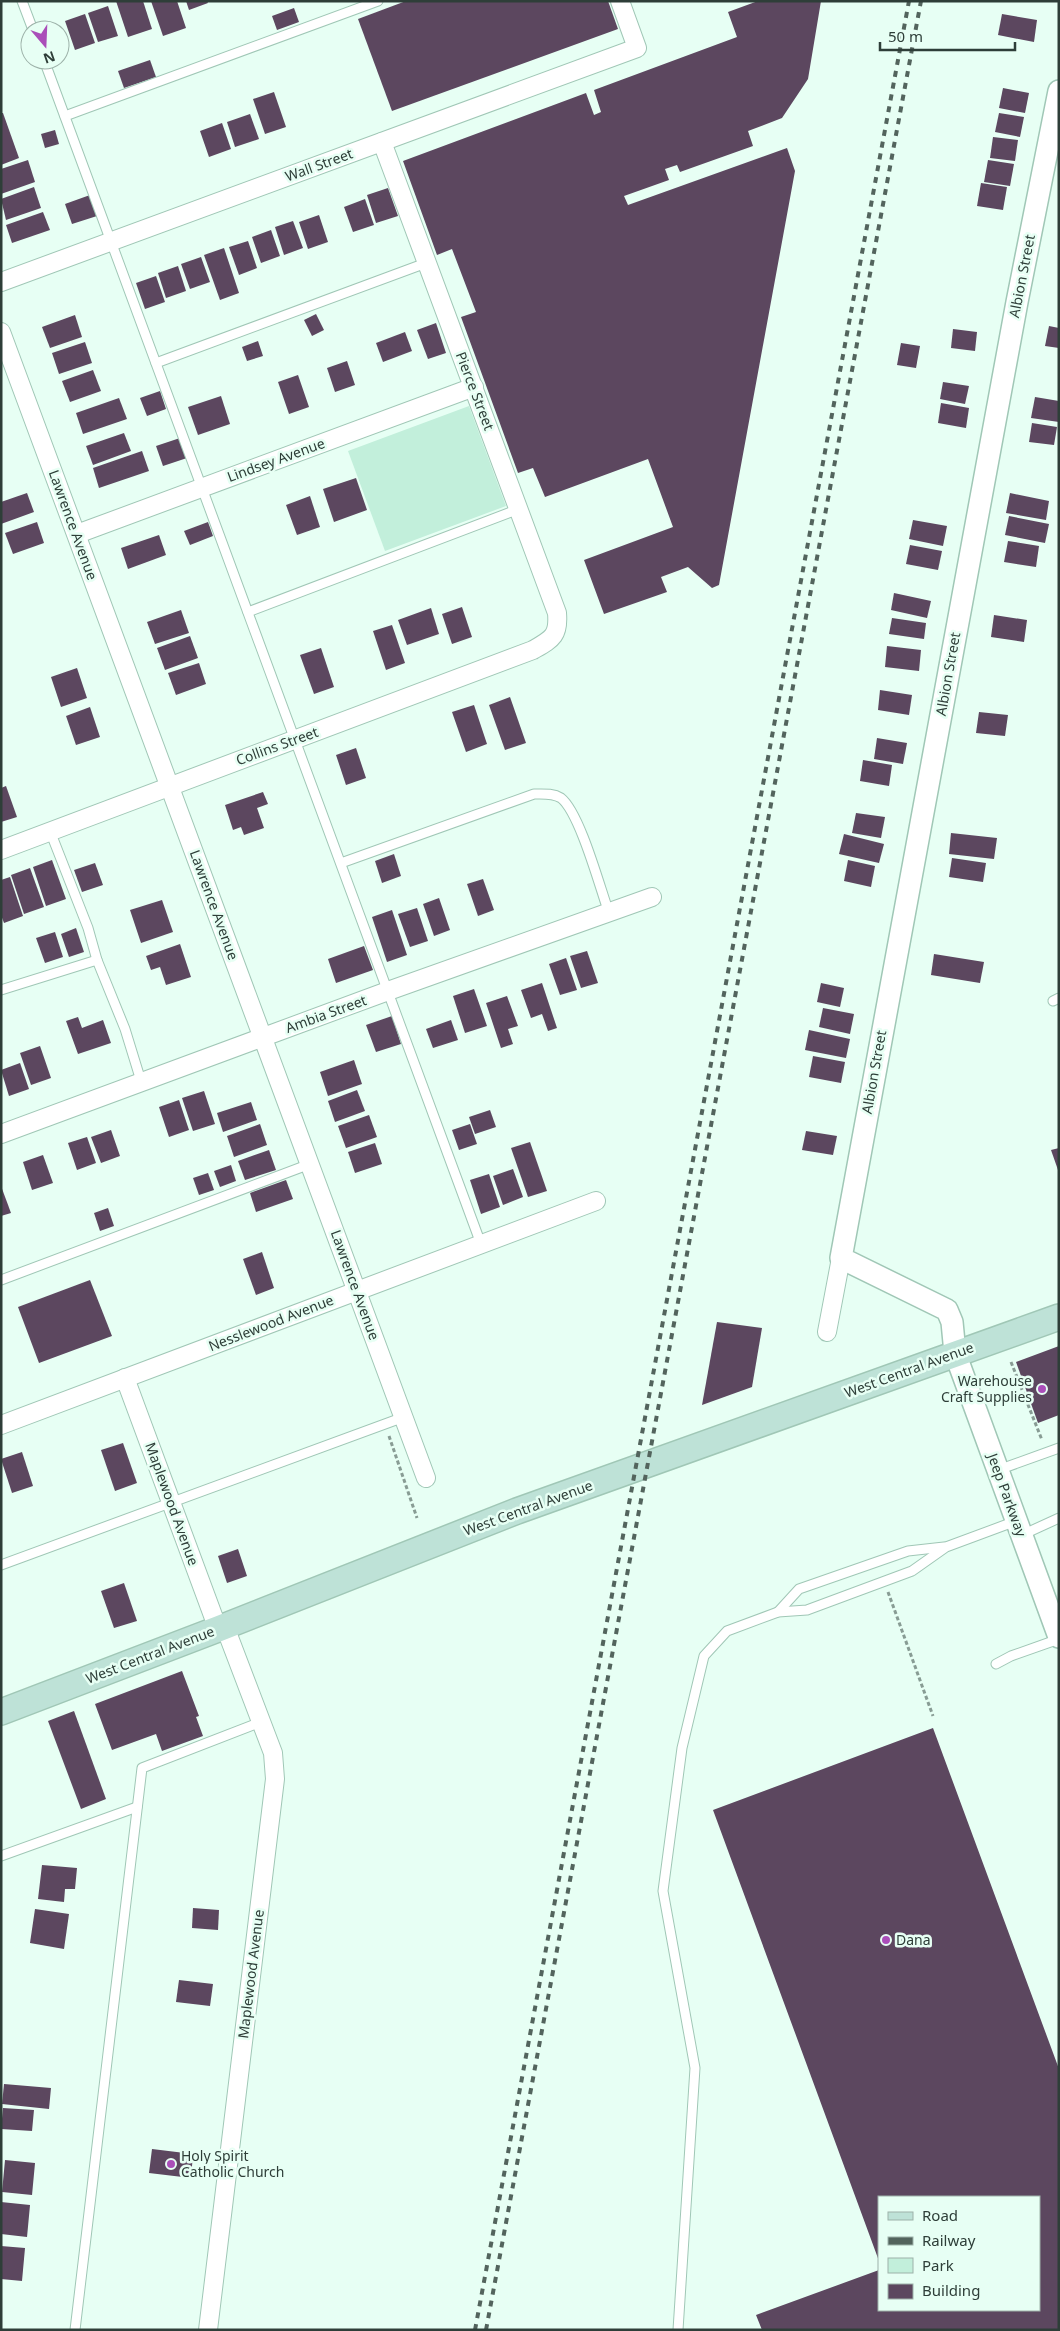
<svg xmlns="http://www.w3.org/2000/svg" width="1060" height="2331" viewBox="0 0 1060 2331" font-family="'Noto Sans',sans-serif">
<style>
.green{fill:#c2efdb}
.building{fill:#5c475f}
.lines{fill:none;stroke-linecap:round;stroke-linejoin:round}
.service-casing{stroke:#a0c7b6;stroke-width:11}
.minor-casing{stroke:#a0c7b6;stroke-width:20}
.tertiary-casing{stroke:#a0c7b6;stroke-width:24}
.secondary-casing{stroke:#a0c7b6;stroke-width:28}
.path{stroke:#889c94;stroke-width:3;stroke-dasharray:4 2.5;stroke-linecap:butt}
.service{stroke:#fff;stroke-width:9}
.minor{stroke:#fff;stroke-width:18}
.tertiary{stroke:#fff;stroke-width:21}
.secondary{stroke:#bee2d7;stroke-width:25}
.rail{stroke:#53645d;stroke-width:4;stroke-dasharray:6 6;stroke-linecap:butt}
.poi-dot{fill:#aa4eb9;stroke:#e7fff4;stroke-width:2}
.labels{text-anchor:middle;stroke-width:5;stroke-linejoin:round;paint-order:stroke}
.street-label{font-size:14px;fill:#2e3e38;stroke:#e7fff4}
.poi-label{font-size:14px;fill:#2e3e38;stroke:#e7fff4;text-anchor:start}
</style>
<rect width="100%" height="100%" fill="#e7fff4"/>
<polygon class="green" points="469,406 506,506 385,551 348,451"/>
<g class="building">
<polygon points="116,1 143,1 152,29 128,37"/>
<polygon points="151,1 177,1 186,28 163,36"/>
<polygon points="186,1 207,1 208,3 189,10"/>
<polygon points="406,1 608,1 618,29 392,111 358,19"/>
<polygon points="758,1 821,1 808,79 782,118 748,131 753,146 680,172 677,165 665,169 669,180 624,196 628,205 787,148 795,171 719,585 712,588 688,567 661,577 667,592 604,614 584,560 673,527 648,459 545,497 533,468 518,473 461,317 476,312 452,249 437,255 403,161 586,93 594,115 601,112 594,90 737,37 728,12"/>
<polygon points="108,6 118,36 98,42 88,13"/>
<polygon points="294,8 299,22 277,30 272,16"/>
<polygon points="85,14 95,43 75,50 65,21"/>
<polygon points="1002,14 1037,20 1034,42 998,35"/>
<polygon points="150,60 156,77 124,88 118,71"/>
<polygon points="1003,88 1029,93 1025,113 999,108"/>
<polygon points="274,92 286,127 265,134 253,99"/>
<polygon points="1,113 3,113 19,158 1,165"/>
<polygon points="999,113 1024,117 1020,137 995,132"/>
<polygon points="250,114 259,139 235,147 227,122"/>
<polygon points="222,123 231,149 209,157 200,131"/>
<polygon points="55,130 59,144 45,148 41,134"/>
<polygon points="993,137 1018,140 1015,161 990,158"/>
<polygon points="28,160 35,182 1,194 1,169"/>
<polygon points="988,160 1014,164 1010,186 984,182"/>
<polygon points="981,183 1007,187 1003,210 977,206"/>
<polygon points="34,187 41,208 6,220 1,199"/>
<polygon points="388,188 398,216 376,223 367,195"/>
<polygon points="90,195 97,216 72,224 65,204"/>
<polygon points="365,199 374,225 353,232 344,207"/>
<polygon points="43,212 50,230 12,243 6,225"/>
<polygon points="319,215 328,242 308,249 299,222"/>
<polygon points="293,221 303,248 284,255 275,227"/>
<polygon points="271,230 280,256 261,263 252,237"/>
<polygon points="248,241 257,268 239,275 229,247"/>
<polygon points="224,248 239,293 220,300 204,255"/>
<polygon points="201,257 210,282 190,289 181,264"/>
<polygon points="178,266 186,291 166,298 158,273"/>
<polygon points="156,276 165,302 145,309 136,283"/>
<polygon points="316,314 324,330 312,336 304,320"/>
<polygon points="75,315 82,337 50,348 42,327"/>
<polygon points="436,323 446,353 428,359 417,330"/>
<polygon points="1049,326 1059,328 1059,348 1045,346"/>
<polygon points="953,329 977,332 975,351 951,348"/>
<polygon points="405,332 412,351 383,362 376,343"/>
<polygon points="258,341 263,356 247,361 242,347"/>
<polygon points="85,342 92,363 59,374 52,353"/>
<polygon points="901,343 920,346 916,368 897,365"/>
<polygon points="347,361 355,385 335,392 327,368"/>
<polygon points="93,370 101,391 70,402 62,381"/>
<polygon points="298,375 309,407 289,414 278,382"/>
<polygon points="943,382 969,386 965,404 940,399"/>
<polygon points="160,391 166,409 147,416 140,398"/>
<polygon points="221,396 230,424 198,435 188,407"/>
<polygon points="1035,397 1059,401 1059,422 1031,418"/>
<polygon points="119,398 127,419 83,434 76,413"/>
<polygon points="941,403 969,408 966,428 938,423"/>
<polygon points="1032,423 1057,427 1054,445 1029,442"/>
<polygon points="124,433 131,451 93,465 86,446"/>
<polygon points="180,438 187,458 163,466 156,446"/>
<polygon points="142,451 149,471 99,488 93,468"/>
<polygon points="356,478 367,510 334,522 323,489"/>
<polygon points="27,493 34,512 1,524 1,502"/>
<polygon points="1010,493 1049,501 1046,520 1006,513"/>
<polygon points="310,496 320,527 297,535 286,505"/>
<polygon points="1009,516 1049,524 1045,543 1005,535"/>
<polygon points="913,520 947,526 943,546 909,539"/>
<polygon points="37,522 44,543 13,554 5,533"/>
<polygon points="208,522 213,536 190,545 184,531"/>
<polygon points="159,535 166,555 128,569 121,548"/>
<polygon points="1008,541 1039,546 1036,567 1004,562"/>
<polygon points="910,545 942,551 938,570 906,564"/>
<polygon points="894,593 931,601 927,618 891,610"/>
<polygon points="462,607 472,637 452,644 442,614"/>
<polygon points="431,608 439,634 407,645 398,620"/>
<polygon points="181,610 189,633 155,644 147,622"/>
<polygon points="994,615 1027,620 1024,642 991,637"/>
<polygon points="892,618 926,623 924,639 889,634"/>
<polygon points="392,625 405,663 386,670 373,631"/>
<polygon points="190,636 198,658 165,670 157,648"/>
<polygon points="887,646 921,650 919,671 885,667"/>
<polygon points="321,648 334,687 314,694 300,655"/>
<polygon points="199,663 206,684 176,695 168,673"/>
<polygon points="77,668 87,698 61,707 51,677"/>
<polygon points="880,690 912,695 909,715 878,710"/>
<polygon points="510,697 526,743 505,750 489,705"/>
<polygon points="474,705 487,744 466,752 452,712"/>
<polygon points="90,707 100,737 76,745 66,716"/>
<polygon points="979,712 1008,715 1005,736 976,733"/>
<polygon points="877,738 907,743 903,764 874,759"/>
<polygon points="356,748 366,778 346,785 336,755"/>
<polygon points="863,760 892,765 889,786 860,781"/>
<polygon points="6,786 17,817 1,822 1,788"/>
<polygon points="263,792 268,804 257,808 264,828 244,835 241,827 233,830 225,805"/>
<polygon points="856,813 885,817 881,838 852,833"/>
<polygon points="951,833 997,838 994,859 949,854"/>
<polygon points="844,834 884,844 879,863 839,854"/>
<polygon points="394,854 401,876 382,883 375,861"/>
<polygon points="952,858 986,863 983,882 949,877"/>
<polygon points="52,860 66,899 46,906 33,867"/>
<polygon points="848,860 875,866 871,887 844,881"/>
<polygon points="95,863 103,885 82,892 74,870"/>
<polygon points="30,868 44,907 24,914 11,875"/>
<polygon points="10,877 23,916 4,923 1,915 1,880"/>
<polygon points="483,879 494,910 478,916 467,884"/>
<polygon points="439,898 450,930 434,936 423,904"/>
<polygon points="162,900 173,932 141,943 130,910"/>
<polygon points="417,908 428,941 410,947 398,914"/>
<polygon points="392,910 407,955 387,962 372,917"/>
<polygon points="76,928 84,952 69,957 61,934"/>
<polygon points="55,932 63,957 45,963 36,938"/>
<polygon points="180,944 191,977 166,985 160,967 151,970 146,956"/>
<polygon points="364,946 373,970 336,983 328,959"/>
<polygon points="587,951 598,983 581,988 570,956"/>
<polygon points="934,954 984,962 980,983 931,975"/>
<polygon points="566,958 577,990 560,995 549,964"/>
<polygon points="542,983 557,1028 548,1031 542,1014 531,1018 521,990"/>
<polygon points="821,983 844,988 840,1007 817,1002"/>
<polygon points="474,989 487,1026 465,1033 453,996"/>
<polygon points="507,996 518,1026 508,1029 513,1044 501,1048 486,1003"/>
<polygon points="823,1008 854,1014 850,1034 819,1027"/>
<polygon points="392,1016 401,1044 376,1052 366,1025"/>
<polygon points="78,1017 82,1028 103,1020 111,1043 78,1054 66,1021"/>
<polygon points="451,1020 458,1040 433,1048 426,1029"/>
<polygon points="809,1030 850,1039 846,1058 805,1050"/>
<polygon points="40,1046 51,1078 31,1085 20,1053"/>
<polygon points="813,1056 845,1062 841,1083 809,1077"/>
<polygon points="354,1060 362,1084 328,1096 320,1072"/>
<polygon points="20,1063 29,1089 9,1096 1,1070"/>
<polygon points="357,1090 365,1111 335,1122 328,1101"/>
<polygon points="204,1091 215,1124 193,1131 182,1098"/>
<polygon points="179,1100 189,1130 169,1137 159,1107"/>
<polygon points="251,1102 257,1120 223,1132 217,1113"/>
<polygon points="490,1110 496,1127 475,1134 469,1117"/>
<polygon points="369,1115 377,1137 346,1148 338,1126"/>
<polygon points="260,1124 267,1145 234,1157 227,1136"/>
<polygon points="470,1124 477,1144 459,1150 452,1130"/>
<polygon points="111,1130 120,1156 101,1163 91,1137"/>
<polygon points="806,1131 837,1136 833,1155 802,1150"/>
<polygon points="87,1137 96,1163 77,1170 68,1143"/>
<polygon points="530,1142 547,1191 528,1197 511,1148"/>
<polygon points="375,1143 382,1164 355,1173 348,1152"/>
<polygon points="1059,1148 1059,1170 1058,1170 1051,1150"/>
<polygon points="269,1150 276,1170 245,1180 238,1161"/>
<polygon points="43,1155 53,1183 32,1190 23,1162"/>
<polygon points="231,1165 236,1181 220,1187 214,1171"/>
<polygon points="513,1169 523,1197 503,1205 493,1176"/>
<polygon points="208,1173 214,1190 199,1195 193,1178"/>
<polygon points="489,1174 500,1207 481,1214 470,1180"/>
<polygon points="286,1180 293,1199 256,1212 250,1193"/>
<polygon points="1,1186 11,1213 1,1216"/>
<polygon points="108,1208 114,1226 100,1231 94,1213"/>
<polygon points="262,1252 274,1288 256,1295 243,1259"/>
<polygon points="90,1280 112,1336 39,1363 18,1307"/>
<polygon points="717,1322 762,1328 752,1387 702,1405"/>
<polygon points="1059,1346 1059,1415 1038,1423 1016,1362"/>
<polygon points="123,1443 137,1483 115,1491 101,1450"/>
<polygon points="22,1452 33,1486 12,1493 1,1459"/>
<polygon points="238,1549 247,1576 227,1583 218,1556"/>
<polygon points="124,1583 137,1621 114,1628 101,1591"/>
<polygon points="182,1671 199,1716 196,1717 203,1736 162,1751 156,1734 112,1750 95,1704"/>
<polygon points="74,1711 106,1799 81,1809 48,1721"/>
<polygon points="933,1728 1059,2069 1059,2330 762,2330 756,2315 879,2270 879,2310 1039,2310 1039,2197 879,2197 879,2261 713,1810"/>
<polygon points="42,1865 77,1868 75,1889 65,1889 64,1902 38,1899"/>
<polygon points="193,1908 219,1910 218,1930 192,1928"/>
<polygon points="35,1909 69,1914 64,1949 30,1943"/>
<polygon points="179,1980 213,1984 210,2006 176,2002"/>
<polygon points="4,2084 51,2088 49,2109 2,2104"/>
<polygon points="3,2108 34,2110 32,2131 1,2129"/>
<polygon points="152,2149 193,2154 191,2178 149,2173"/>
<polygon points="5,2160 35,2163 32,2195 2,2192"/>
<polygon points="1,2202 30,2205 27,2237 1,2234"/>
<polygon points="1,2246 25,2248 22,2281 1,2279"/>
</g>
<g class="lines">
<defs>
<g id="service">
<polyline points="22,1 33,30"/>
<polyline points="44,60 481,1244"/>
<polyline points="65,116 378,1"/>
<polyline points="156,363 426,263"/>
<polyline points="248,612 519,509"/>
<polyline points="50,831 88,928 97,960 125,1029 141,1081"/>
<path d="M341 863 534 794C543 794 553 793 561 798 580 813 600 888 609 913"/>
<polyline points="1,990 97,960"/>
<polyline points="1053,1001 1059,998"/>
<polyline points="1,1280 310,1164"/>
<polyline points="998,1470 1059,1448"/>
<polyline points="1022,1535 1059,1518"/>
<polyline points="1,1565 404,1417"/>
<polyline points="778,1612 799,1589 908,1551 944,1547"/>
<polyline points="996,1664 1011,1656 1059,1639"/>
<polyline points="1,1856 137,1807"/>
<polyline points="75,2330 142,1768 261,1722"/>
<polyline points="678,2330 695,2068 663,1891 682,1748 704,1656 727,1631 778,1612 807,1610 912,1571 946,1547 1016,1521"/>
</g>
<g id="minor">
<polyline points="1,282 637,48 620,1"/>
<polyline points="1,332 426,1478"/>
<polyline points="77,534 474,387"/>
<path d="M1 850 533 650C552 639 559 636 557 613L382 142"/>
<polyline points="1,1134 388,991 652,897"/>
<polyline points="827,1332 841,1258"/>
<polyline points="125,1378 218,1629"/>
<polyline points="1,1425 596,1201"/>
<polyline points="208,2330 275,1779 273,1753 225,1627"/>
</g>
<polyline id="tertiary" points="1059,91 1017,302 841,1258 947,1310 952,1322 955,1353 1059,1637"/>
<polyline id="secondary" points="1,1712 218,1629 517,1511 1059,1317"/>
</defs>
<use href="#service" class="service-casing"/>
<use href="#minor" class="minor-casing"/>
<use href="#tertiary" class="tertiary-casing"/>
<use href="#secondary" class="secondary-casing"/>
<g class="path">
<polyline points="1011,1362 1042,1440"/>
<polyline points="389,1436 417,1518"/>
<polyline points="888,1592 933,1716"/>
</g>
<use href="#service" class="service"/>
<use href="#minor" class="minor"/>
<use href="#tertiary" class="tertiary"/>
<use href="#secondary" class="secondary"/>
<g class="rail">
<polyline points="475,2330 909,1"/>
<polyline points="486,2330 921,1"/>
</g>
</g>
<g class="poi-dot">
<circle cx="1042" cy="1389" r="5"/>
<circle cx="886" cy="1940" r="5"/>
<circle cx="171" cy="2164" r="5"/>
</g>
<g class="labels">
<g class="street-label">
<text transform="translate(319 165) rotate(-20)" y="5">Wall Street</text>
<text transform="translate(1022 276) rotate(-79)" y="5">Albion Street</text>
<text transform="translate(475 391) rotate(69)" y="5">Pierce Street</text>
<text transform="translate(276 460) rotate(-20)" y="5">Lindsey Avenue</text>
<text transform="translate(73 525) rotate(70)" y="5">Lawrence Avenue</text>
<text transform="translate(948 674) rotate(-80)" y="5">Albion Street</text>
<text transform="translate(277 746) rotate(-20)" y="5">Collins Street</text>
<text transform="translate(214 905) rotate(70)" y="5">Lawrence Avenue</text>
<text transform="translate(326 1014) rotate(-20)" y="5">Ambia Street</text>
<text transform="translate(874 1072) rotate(-80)" y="5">Albion Street</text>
<text transform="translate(355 1285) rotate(70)" y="5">Lawrence Avenue</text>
<text transform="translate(271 1323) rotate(-21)" y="5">Nesslewood Avenue</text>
<text transform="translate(909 1370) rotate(-20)" y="5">West Central Avenue</text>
<text transform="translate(1007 1495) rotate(70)" y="5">Jeep Parkway</text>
<text transform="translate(172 1504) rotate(70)" y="5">Maplewood Avenue</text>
<text transform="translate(528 1508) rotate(-20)" y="5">West Central Avenue</text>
<text transform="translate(150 1655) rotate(-21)" y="5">West Central Avenue</text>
<text transform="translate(251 1974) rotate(-83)" y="5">Maplewood Avenue</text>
</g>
<g class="poi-label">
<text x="1032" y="1386" text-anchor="end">Warehouse<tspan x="1032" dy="16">Craft Supplies</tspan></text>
<text x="896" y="1945">Dana</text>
<text x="181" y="2161">Holy Spirit<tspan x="181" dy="16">Catholic Church</tspan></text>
</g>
</g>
<rect width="1060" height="2331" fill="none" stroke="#2e3e38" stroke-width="5"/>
<rect x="878" y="2196" width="162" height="115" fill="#e7fff4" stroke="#9db2a9"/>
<rect x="888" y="2212" width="25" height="8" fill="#bee2d7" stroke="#9db2a9"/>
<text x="922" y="2221" font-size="15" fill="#2e3e38">Road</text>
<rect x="888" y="2237" width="25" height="8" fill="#53645d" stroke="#9db2a9"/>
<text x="922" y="2246" font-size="15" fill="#2e3e38">Railway</text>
<rect x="888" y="2258" width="25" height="15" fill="#c2efdb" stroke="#9db2a9"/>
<text x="922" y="2271" font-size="15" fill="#2e3e38">Park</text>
<rect x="888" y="2284" width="25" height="15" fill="#5c475f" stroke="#9db2a9"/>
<text x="922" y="2296" font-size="15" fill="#2e3e38">Building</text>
<g transform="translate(45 45) rotate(161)"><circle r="24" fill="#e7fff4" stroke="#9db2a9"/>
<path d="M0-4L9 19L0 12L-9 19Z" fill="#aa4eb9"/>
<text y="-8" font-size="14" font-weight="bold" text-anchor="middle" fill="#2e3e38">N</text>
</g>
<path d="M880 42v8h135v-8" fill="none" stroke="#2e3e38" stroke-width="2.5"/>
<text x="888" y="42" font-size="15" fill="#2e3e38" stroke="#e7fff4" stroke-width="4" paint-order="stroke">50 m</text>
</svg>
